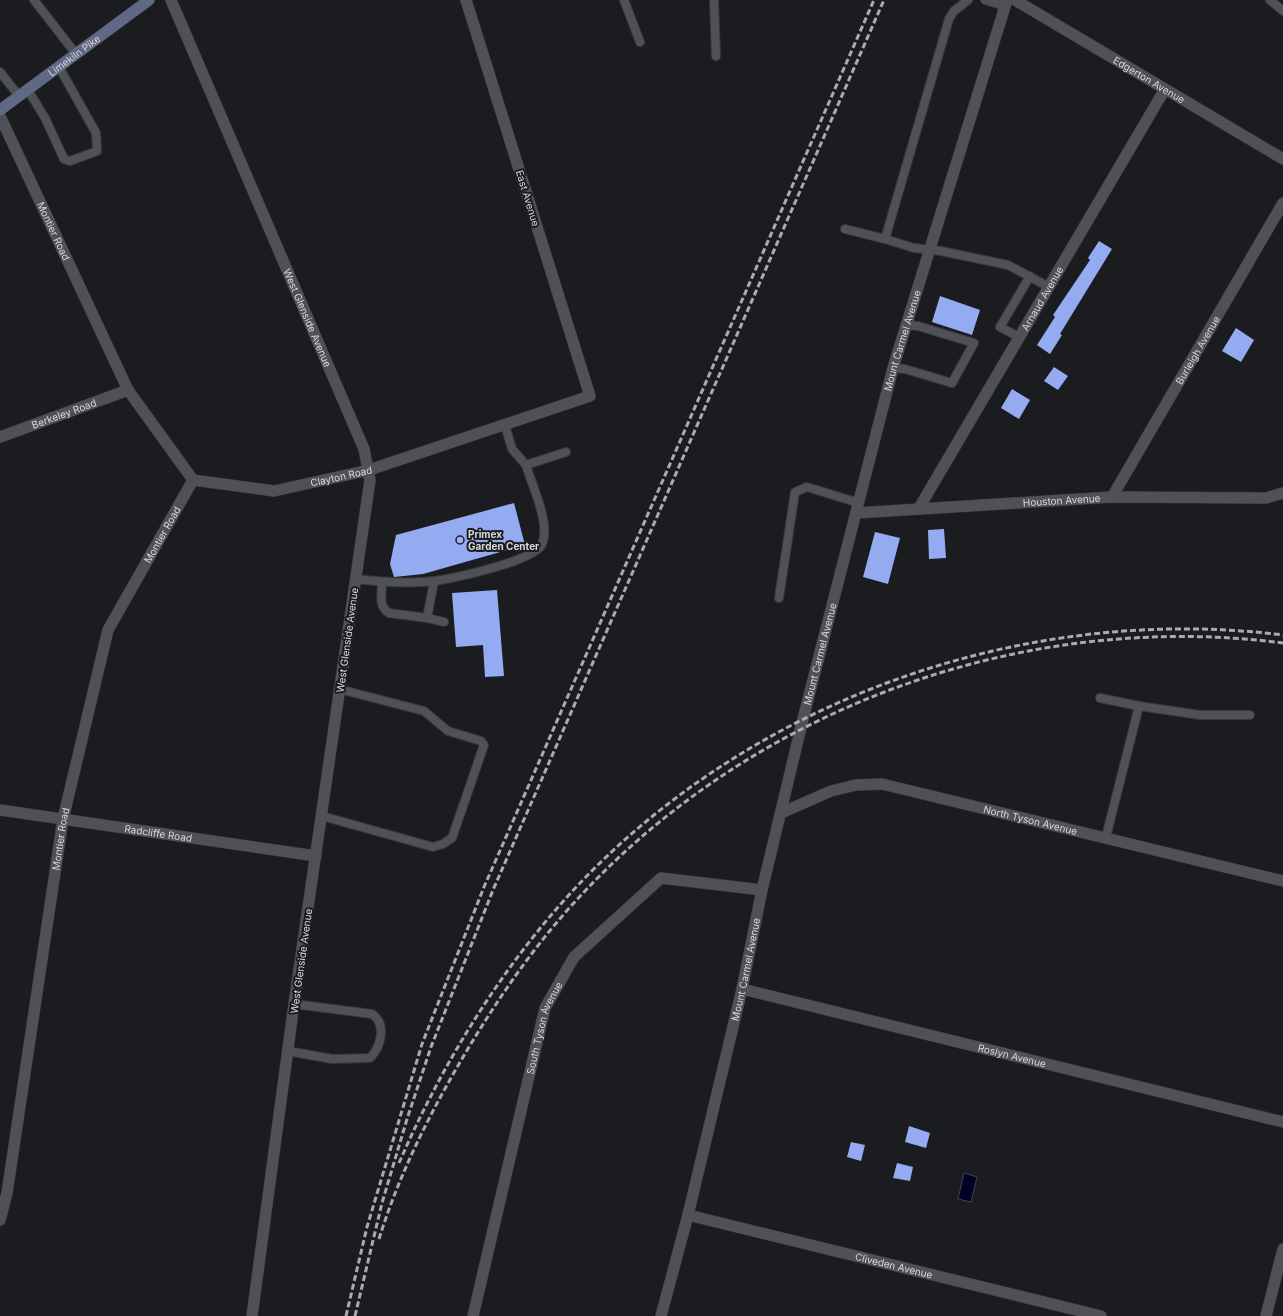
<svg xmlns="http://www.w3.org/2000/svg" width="1283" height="1316" viewBox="0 0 1283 1316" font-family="Inter,sans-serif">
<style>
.water{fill:#020023;stroke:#42415a}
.building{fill:#95abf1}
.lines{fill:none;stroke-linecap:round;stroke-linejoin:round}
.service-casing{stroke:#38393c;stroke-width:10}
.minor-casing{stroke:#38393c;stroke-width:12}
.tertiary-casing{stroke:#38393c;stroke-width:12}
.secondary-casing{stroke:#38393c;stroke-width:12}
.service{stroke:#4f5156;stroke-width:8}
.minor{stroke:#4f5156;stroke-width:11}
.tertiary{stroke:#4f5156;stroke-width:11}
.secondary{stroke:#5f6885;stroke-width:11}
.rail{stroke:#aaabae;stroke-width:3;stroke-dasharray:6 3;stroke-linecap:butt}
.poi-dot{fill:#9db4fd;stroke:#1b1c20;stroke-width:1.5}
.labels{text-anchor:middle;stroke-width:4;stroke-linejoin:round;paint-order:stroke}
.street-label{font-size:10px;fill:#d8d9dc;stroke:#1b1c20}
.poi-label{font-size:10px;font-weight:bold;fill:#d8d9dc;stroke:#1b1c20;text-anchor:start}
</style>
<rect width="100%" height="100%" fill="#1b1c20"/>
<polygon class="water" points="964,1173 977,1177 971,1202 958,1199"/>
<g class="building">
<polygon points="1099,241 1112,249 1060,334 1062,335 1050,354 1037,345 1055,317 1053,315 1090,260 1088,258"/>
<polygon points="940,296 980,310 972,335 932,322"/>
<polygon points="1236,328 1254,340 1241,362 1222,351"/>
<polygon points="1054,367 1068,376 1058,390 1044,381"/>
<polygon points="1012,389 1030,400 1019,419 1001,408"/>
<polygon points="514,503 525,545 423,574 394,577 390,564 396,535"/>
<polygon points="944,529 946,558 929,559 928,530"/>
<polygon points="875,532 900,538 888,584 863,577"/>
<polygon points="497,590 504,676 485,677 483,645 456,647 452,593"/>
<polygon points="909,1126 930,1133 926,1148 905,1142"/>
<polygon points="851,1142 865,1145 861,1161 847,1157"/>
<polygon points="897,1163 913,1167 910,1181 893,1178"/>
</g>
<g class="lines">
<defs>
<g id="service">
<polyline points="34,0 76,54"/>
<polyline points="624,0 640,42"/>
<polyline points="714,0 716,56"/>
<polyline points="985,0 1005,6"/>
<polyline points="1270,0 1283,11"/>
<polyline points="0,72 19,96"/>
<polyline points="28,90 45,118 64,159 70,161 97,151 96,133 59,67"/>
<polyline points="845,229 885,239 914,248 941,251 1008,265 1049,287"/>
<polyline points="885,239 949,19 954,11 968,0"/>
<polyline points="1019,337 1000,327 1030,276"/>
<polyline points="893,368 905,369 952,383 974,343 918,326 907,325"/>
<polyline points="505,425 512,449 526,465 566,452"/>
<path d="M356 579C381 582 409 584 435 581 454 578 535 561 542 544 551 524 532 486 526 465"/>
<path d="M382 582C382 593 378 607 389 613L427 618 434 581"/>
<polyline points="779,598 795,492 807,487 859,503"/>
<polyline points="427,618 444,622"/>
<polyline points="1100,698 1139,706"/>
<polyline points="322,816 433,847 443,844 452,838 484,745 481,741 448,731 424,711 339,689"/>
<polyline points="1106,837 1139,706 1200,715 1250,715"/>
<path d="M288 1051 332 1059 370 1058C381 1047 387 1024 372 1014L294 1004"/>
</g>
<g id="minor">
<path id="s1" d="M171 0 364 449 370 480 294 1004 252 1316"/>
<path id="s2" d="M1015 0 1283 159"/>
<path id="s3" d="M0 116 128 390 193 480 274 491 369 470 590 396 466 0"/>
<path id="s4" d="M0 437 128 390"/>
<path id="s5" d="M1112 497 1283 203"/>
<path id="s6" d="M919 508 1165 89"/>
<path id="s7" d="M856 513 1112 497 1266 498 1283 493"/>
<path id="s8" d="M0 810 316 856"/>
<path id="s9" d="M781 813 831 791 856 785 882 784 1283 881"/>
<path id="s10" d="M742 989 1283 1122"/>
<path id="s11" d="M688 1215 1101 1316"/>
<path id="s12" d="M0 1220 7 1193 63 819 108 630 193 480"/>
<path id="s13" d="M473 1316 545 1008 574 957 661 878 762 890"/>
<polyline points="1266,1316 1283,1249"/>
</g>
<g id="tertiary">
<path id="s14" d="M661 1316 688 1215 742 989 762 890 803 719 893 368 1007 0"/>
</g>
<g id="secondary">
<path id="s15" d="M0 110 149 0"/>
</g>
</defs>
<use href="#service" class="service-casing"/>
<use href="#minor" class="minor-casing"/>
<use href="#tertiary" class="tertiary-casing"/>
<use href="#secondary" class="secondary-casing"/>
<use href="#service" class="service"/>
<use href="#minor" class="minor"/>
<use href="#tertiary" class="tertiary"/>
<use href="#secondary" class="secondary"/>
<g class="rail">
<path d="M399 1163C436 1078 483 998 542 926 718 711 1009 601 1283 635"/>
<path d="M379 1239C399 1174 431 1111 466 1052 500 995 539 939 585 891 762 704 1028 610 1283 643"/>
<polyline points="346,1316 367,1227 422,1044 484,887 874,0"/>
<polyline points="355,1316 382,1203 407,1119 431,1047 493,890 884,0"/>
</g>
</g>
<circle class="poi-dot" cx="460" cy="540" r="4"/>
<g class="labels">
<g class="street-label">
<text dy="4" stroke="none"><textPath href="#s15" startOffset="92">Limekiln Pike</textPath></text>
<text dy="4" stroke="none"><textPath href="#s2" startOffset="156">Edgerton Avenue</textPath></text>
<text transform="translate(528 198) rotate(73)" y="4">East Avenue</text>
<text dy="4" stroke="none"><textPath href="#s3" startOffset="127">Montier Road</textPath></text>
<text dy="4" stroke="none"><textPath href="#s6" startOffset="243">Arnaud Avenue</textPath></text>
<text dy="4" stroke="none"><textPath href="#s1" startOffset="346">West Glenside Avenue</textPath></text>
<text dy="4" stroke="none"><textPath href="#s14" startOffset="1005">Mount Carmel Avenue</textPath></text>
<text dy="4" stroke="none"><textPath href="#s5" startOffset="170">Burleigh Avenue</textPath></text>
<text dy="4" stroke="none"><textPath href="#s4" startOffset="68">Berkeley Road</textPath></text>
<text dy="4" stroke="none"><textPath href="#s3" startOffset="564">Clayton Road</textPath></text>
<text dy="4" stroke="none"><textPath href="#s7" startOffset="206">Houston Avenue</textPath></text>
<text dy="4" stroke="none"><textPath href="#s12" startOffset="710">Montier Road</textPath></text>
<text transform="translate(347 640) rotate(-82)" y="4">West Glenside Avenue</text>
<text dy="4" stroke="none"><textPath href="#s14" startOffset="681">Mount Carmel Avenue</textPath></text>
<text dy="4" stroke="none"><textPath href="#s9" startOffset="259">North Tyson Avenue</textPath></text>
<text dy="4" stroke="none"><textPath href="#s8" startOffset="160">Radcliffe Road</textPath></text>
<text dy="4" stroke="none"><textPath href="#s12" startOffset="386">Montier Road</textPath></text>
<text transform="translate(301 961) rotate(-82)" y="4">West Glenside Avenue</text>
<text dy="4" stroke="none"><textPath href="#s14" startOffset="357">Mount Carmel Avenue</textPath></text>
<text dy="4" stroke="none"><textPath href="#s13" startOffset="297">South Tyson Avenue</textPath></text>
<text dy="4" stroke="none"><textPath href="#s10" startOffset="278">Roslyn Avenue</textPath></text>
<text dy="4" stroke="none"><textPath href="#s11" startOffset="212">Cliveden Avenue</textPath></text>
</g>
<g class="poi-label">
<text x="468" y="538">Primex<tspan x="468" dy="12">Garden Center</tspan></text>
</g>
</g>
</svg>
